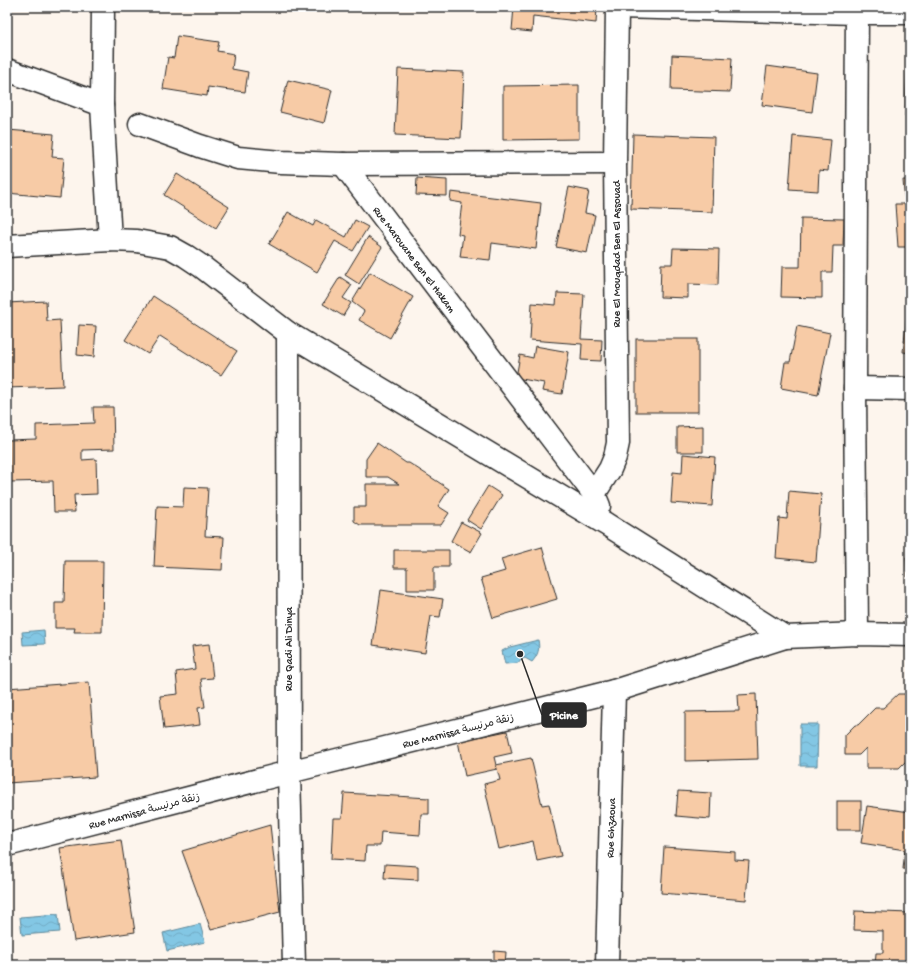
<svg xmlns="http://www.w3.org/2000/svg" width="917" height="972" viewBox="0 0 917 972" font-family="'Gochi Hand','Playpen Sans Arabic',sans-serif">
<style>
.water{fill:url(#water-waves);stroke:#60899a}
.building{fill:#f7cba6;stroke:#2b2b2b}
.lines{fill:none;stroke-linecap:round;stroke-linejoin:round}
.minor-casing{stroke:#2b2b2b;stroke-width:25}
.minor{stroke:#fff;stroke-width:22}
.labels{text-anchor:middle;stroke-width:3;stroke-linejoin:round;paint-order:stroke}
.street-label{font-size:11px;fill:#2b2b2b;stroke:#fff}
.leader{fill:none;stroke:#2b2b2b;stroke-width:1.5}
.callout-dot{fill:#2b2b2b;stroke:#fff;stroke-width:1.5}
.callout{fill:#2b2b2b;stroke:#2b2b2b;stroke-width:1.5}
.callout-label{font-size:12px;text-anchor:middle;font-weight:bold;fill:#fff}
</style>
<defs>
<pattern id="water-waves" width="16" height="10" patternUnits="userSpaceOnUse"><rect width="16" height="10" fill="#83c7e4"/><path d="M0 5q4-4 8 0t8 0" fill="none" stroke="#71abc4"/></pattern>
</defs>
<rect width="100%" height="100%" fill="#fdf5ed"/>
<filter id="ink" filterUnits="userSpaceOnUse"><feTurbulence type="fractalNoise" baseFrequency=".025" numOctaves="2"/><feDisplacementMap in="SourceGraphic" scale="8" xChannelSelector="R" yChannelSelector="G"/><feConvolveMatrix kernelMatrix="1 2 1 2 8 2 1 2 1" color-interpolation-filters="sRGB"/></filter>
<g filter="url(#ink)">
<g class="water">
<polygon points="44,630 45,644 23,645 22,632"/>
<path d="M538 640C540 649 538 655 532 662L525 658 521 659 518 663 505 664 502 651 510 647Z"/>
<polygon points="800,724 818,724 817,766 800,766"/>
<polygon points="58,914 60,932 22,935 20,917"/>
<polygon points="200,924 205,942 167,951 163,933"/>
</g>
<g class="building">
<polygon points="514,7 597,7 596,23 533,16 532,32 512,30"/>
<polygon points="177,36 219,42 217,51 234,54 232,69 248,72 245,92 208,87 207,96 163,89 168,57 174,58"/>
<polygon points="908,44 910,44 910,117 905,116"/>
<polygon points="672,55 732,58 730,92 671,90"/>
<polygon points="767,66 817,73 812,112 762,105"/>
<polygon points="398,69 464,72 461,138 395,135"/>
<polygon points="288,80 332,90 324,123 280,112"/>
<polygon points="579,85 579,139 503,140 503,86"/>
<polygon points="8,130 54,134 52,157 64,158 60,198 7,193 7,145"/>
<polygon points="633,134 714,137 712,212 631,209"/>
<polygon points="793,136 831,140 828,171 819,170 818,191 789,189"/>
<polygon points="177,174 229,207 216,228 164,195"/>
<polygon points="417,178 447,180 447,196 416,195"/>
<polygon points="903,180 910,180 910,247 898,247 895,204 905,204"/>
<polygon points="569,187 589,191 585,213 595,215 587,253 556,247"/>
<polygon points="451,192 541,203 536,249 492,243 490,260 460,257 463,235 458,234 462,203 450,201"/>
<polygon points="288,212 313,226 316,220 346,237 355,220 368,227 353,251 335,241 317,272 269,244"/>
<polygon points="801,218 844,219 843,246 833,246 832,272 822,272 822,298 781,297 782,267 800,267"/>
<polygon points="368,237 382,247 359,284 345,275"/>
<polygon points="673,248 719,249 718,285 688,284 688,298 660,297 661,264 672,264"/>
<polygon points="370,272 413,297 390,338 359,320 364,311 352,302"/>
<polygon points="340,277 352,285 343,298 351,303 343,316 323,304"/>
<polygon points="910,287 910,353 903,352"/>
<polygon points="557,293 584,294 581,339 602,340 601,361 581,360 582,344 530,340 532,303 556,305"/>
<polygon points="153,296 237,351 221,375 160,336 148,354 125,340"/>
<polygon points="46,301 47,321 60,320 63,386 7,388 7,303"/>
<polygon points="79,325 96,326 94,357 77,355"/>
<polygon points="797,326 830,333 818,395 781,388 785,362 790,362"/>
<rect x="636" y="339" width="62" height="73"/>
<polygon points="535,346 569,352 562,394 542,391 544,383 516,378 520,355 533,358"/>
<polygon points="93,407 113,407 114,449 82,450 82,460 96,459 97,494 74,495 75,512 54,512 53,481 10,482 9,440 36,439 36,425 94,423"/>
<polygon points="703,426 703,452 677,452 677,427"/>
<polygon points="377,443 406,463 409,463 449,489 438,506 449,513 441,525 360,525 354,521 354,507 366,507 366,484 399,484 388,477 366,477 366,459"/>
<polygon points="683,454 715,457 712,506 671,503 673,472 682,473"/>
<polygon points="488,486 502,495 481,529 467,520"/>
<polygon points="184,487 208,488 205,536 224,537 222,570 154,567 157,506 183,507"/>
<polygon points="789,491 821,494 816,562 776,558 779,518 787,519"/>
<polygon points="461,522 482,533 471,552 451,541"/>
<polygon points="542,547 557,599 493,618 481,578 505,571 501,559"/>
<polygon points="394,550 449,550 449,567 434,567 434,590 407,590 407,568 394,568"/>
<polygon points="906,557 910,557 910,577 907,577"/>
<polygon points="65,561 103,561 102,632 74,632 75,628 55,628 55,603 64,603"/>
<polygon points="381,590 443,599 440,617 431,616 425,653 373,645"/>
<polygon points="209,644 213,678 201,679 205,707 198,708 200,725 164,729 160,696 178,694 176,672 195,669 192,646"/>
<polygon points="89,682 96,777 7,783 7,688"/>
<polygon points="756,694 758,759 685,761 685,712 739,711 738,695"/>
<polygon points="898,694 910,694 910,757 899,768 866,768 866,748 859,755 845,755 845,735 855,725 858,725 875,708 883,708"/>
<polygon points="507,731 512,753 494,757 497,769 465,776 458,741"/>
<polygon points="531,758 542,805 549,804 561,856 537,861 533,841 499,849 484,784 500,780 496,765"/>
<polygon points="678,791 711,793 710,819 676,816"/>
<polygon points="344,793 429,798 429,814 421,814 420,835 381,832 380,846 366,846 365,861 331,859 333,818 342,818"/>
<rect x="837" y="801" width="24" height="29"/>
<polygon points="867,806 910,812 910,870 903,869 905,850 861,843"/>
<polygon points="270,825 280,912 211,930 182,851"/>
<polygon points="121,840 135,932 74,941 60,848"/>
<polygon points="664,847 735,852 735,860 749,861 746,900 661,893"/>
<polygon points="385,864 418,866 418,880 384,878"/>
<polygon points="855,911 910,913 910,965 875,965 876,953 883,953 883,931 854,930"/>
<polygon points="494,951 506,952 505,965 494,965"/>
</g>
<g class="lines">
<defs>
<g id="minor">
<polyline points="103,7 102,105 110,240"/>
<polyline points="617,7 857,13 910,13"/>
<polyline points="7,70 102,105"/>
<polyline points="140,124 200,146 238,158 281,162 343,164 615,163"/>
<polyline points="343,164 594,494 599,506"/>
<polyline points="7,246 110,240 137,241 170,247 186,256 201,266 288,333 606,524 785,637"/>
<polyline points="288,333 289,772 294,965"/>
<polyline points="855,388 910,389"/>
<polyline points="594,494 610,469 615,457 618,443 615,163 617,7"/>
<polyline points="857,634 855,388 857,7"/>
<polyline points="7,845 289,772 614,691 785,637 857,634 910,635"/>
<polyline points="607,965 614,691"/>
</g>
</defs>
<use href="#minor" class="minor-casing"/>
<use href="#minor" class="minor"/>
</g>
</g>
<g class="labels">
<g class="street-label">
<text transform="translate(616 254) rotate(-90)" y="4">Rue El Mouqdad Ben El Assouad</text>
<text transform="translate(415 259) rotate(53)" y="4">Rue Marouane Ben El Hakam</text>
<text transform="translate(288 649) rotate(-90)" y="4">Rue Qadi Ali Dinya</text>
<text transform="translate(458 730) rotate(-14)" y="4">Rue Marnissa زنقة مرنيسة</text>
<text transform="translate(144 810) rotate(-15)" y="4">Rue Marnissa زنقة مرنيسة</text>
<text transform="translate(610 828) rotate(-88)" y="4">Rue Ghzaoua</text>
</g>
</g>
<path class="leader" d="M520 654L542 715"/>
<circle class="callout-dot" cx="520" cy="654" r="4"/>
<rect class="callout" x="542" y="703" width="44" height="24" rx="4"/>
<g class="callout-label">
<text x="564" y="719">Picine</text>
</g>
<rect width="917" height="972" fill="none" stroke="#fff" stroke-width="24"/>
<rect x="12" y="12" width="893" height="948" fill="none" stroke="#2b2b2b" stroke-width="1.5" filter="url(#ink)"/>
</svg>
